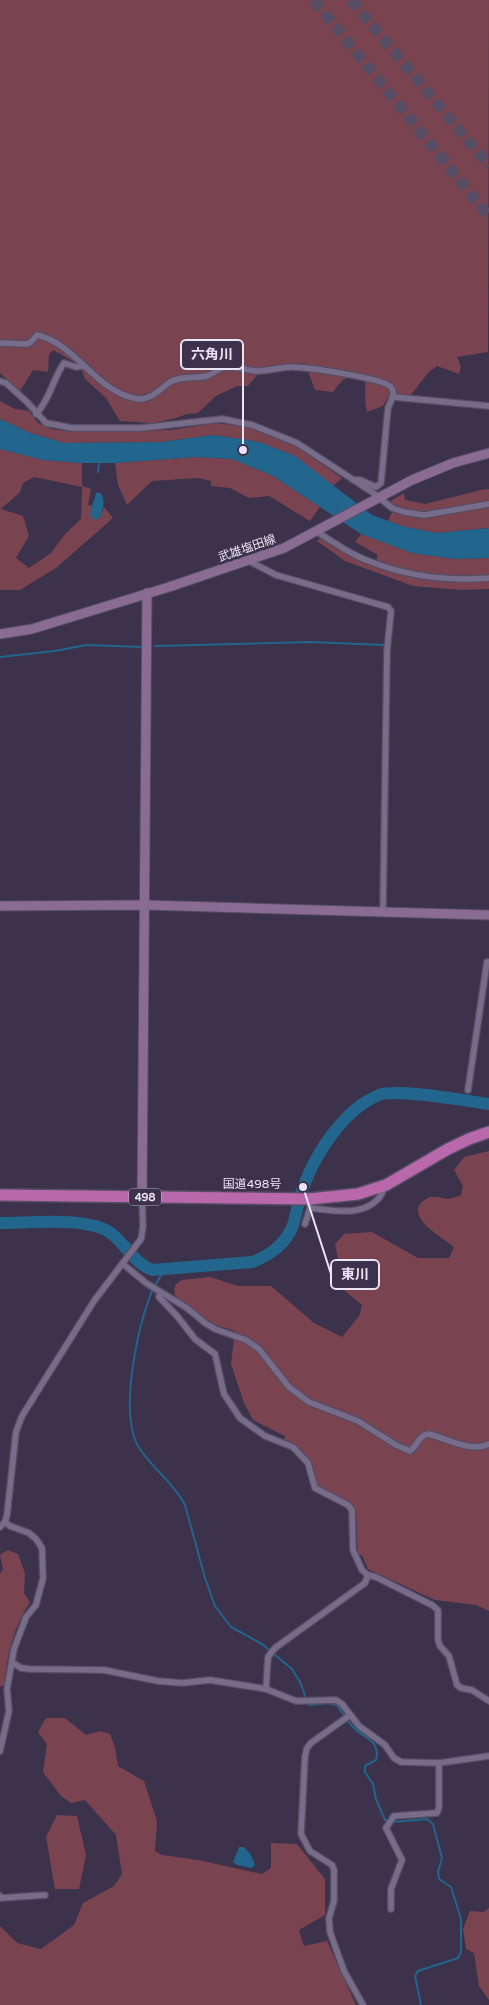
<svg xmlns="http://www.w3.org/2000/svg" width="489" height="2005" viewBox="0 0 489 2005" font-family="'Varela Round','Noto Sans JP',sans-serif">
<style>
.green{fill:#794350;fill-rule:evenodd}
.water{fill:#22658d}
.lines{fill:none;stroke-linecap:round;stroke-linejoin:round}
.stream{stroke:#22658d;stroke-width:2}
.river{stroke:#22658d;stroke-width:12}
.highway-tunnel{stroke:#564d65;stroke-width:11;stroke-dasharray:11 5.5;stroke-linecap:butt}
.street-casing{stroke:#574e65;stroke-width:8}
.secondary-casing{stroke:#574e65;stroke-width:11}
.highway-casing{stroke:#574e65;stroke-width:14}
.street{stroke:#776c89;stroke-width:5.5}
.secondary{stroke:#8a6b93;stroke-width:9}
.highway{stroke:#b868ab;stroke-width:11}
.labels{text-anchor:middle;stroke-width:5;stroke-linejoin:round;paint-order:stroke}
.shield{fill:#3c324c;stroke:#b6afc2;stroke-width:1}
.shield-label{font-size:11px;font-weight:bold;fill:#eae4f5}
.street-label{font-size:12px;fill:#eae4f5;stroke:#3c324c}
.leader{fill:none;stroke:#eae4f5;stroke-width:2}
.callout-dot{fill:#eae4f5;stroke:#3c324c;stroke-width:2}
.callout{fill:#3c324c;stroke:#eae4f5;stroke-width:2}
.callout-label{font-size:14px;text-anchor:middle;font-weight:bold;fill:#eae4f5}
</style>
<rect width="100%" height="100%" fill="#3c324c"/>
<g class="green">
<path d="M0 0H489L488 352 457 357 461 367 459 374 437 366 428 373 410 396 405 398 389 396 383 406 367 412C364 400 366 390 365 379 345 376 345 376 333 392L315 390 305 363 262 369 248 386H237L216 396 198 413 187 414 176 418 153 423 120 421 106 398 85 379 80 365 53 350 49 355 48 372 33 370 20 391 0 373Z"/>
<polygon points="0,401 15,409 29,411 38,423 51,429 72,432 171,430 217,423 248,427 296,446 342,478 333,486 295,456 259,442 213,435 161,442 64,443 30,433 0,419"/>
<path d="M0 449 43 460 82 463V486L91 489 88 505 93 506 90 513 99 519 104 507 113 518 56 568 20 590H0ZM34 477 82 487 81 519 66 533 51 553 29 568 16 558 29 536 23 516 1 509 20 492 23 483Z"/>
<polygon points="196,457 232,459 273,476 320,507 310,521 269,496 249,498 230,488 211,486 211,481 198,478 152,481 127,505 118,485 115,463"/>
<polygon points="489,489 489,528 437,533 405,527 388,521 395,506 389,502 404,493 405,500 425,504 481,490"/>
<polygon points="361,534 412,553 455,559 489,558 489,589 462,590 413,586 345,561 317,541 321,538 374,567 378,555 355,542"/>
<path d="M489 1151V1611L476 1605 435 1600 368 1569 362 1555H358L356 1510 351 1504 317 1485C312 1464 306 1448 284 1440L285 1436 253 1420 244 1403 231 1364 235 1331 213 1324 176 1298 174 1290 176 1284 182 1280 210 1277 238 1286H271L314 1323 342 1337 359 1316 362 1305 345 1291 335 1244 344 1234 372 1232 418 1258H449L454 1247C444 1239 409 1219 420 1204 421 1202 427 1198 430 1197 442 1195 445 1203 461 1195L463 1186 454 1170 464 1157Z"/>
<path d="M8 1550 18 1554 25 1573 24 1593 30 1602C13 1628 7 1655 4 1685L0 1687V1574L3 1569 0 1555Z"/>
<polygon points="46,1718 65,1718 86,1735 100,1731 110,1734 115,1747 118,1766 144,1781 157,1821 155,1851 162,1855 198,1860 262,1874 271,1868 271,1843 297,1844 325,1879 325,1915 299,1930 304,1946 327,1941 356,2005 0,2005 0,1926 17,1943 41,1949 74,1925 83,1903 114,1886 122,1874 116,1835 85,1800 71,1803 61,1796 43,1772 47,1744 38,1732"/>
<polygon points="57,1815 77,1816 86,1855 79,1889 55,1889 46,1837"/>
<polygon points="489,1908 489,2000 479,1986 474,1953 466,1949 463,1929 470,1911 484,1912"/>
</g>
<g class="water">
<polygon points="0,419 30,433 64,443 161,442 213,435 259,442 295,456 372,515 405,527 437,533 489,528 489,558 455,559 412,553 361,534 273,476 232,459 196,457 115,463 82,463 43,460 0,449"/>
<path d="M96 493H101C106 502 103 509 99 519H92L90 513Z"/>
<polygon points="239,1847 244,1847 251,1855 255,1865 251,1868 237,1865 233,1862"/>
</g>
<g class="lines">
<g class="stream">
<polyline points="98,472 99,462"/>
<polyline points="155,646 310,642 384,645"/>
<polyline points="0,657 55,651 86,645 141,647"/>
<path d="M164 1269C160 1279 153 1287 150 1296 137 1331 118 1418 140 1449 153 1469 174 1483 185 1505L205 1578 215 1606 231 1627 262 1644 292 1669 301 1684 306 1699"/>
<path d="M308 1703 309 1705 329 1703 337 1705C342 1712 346 1720 352 1726 363 1739 381 1739 376 1760L365 1766V1772L373 1784 376 1799 385 1820 393 1822 427 1819 433 1824 442 1858 438 1872 439 1879 451 1887 461 1919V1952L458 1958 418 1971 415 1976 421 2005"/>
</g>
<path class="river" d="M0 1223C29 1223 89 1216 112 1234 127 1246 133 1262 152 1270L252 1262C269 1256 287 1243 293 1225 297 1213 298 1200 303 1188 315 1154 344 1109 379 1095 397 1088 466 1101 489 1104"/>
<g class="highway-tunnel">
<polyline points="314,0 489,217"/>
<polyline points="351,0 489,166"/>
</g>
<defs>
<g id="street">
<path d="M0 343 26 344 30 343 37 335C77 344 96 393 138 399 151 400 160 389 170 382 182 375 195 379 207 376 213 374 218 369 224 367 235 365 247 371 258 371 269 371 280 367 292 367 306 367 383 378 391 387 396 393 391 401 388 408L381 483 376 487 360 480H354"/>
<polyline points="0,381 6,383 27,402 46,423 72,428 141,428 222,419 252,425 297,443 372,492 392,508 404,512 424,515 489,504"/>
<polyline points="393,397 489,406"/>
<path d="M36 414C49 401 53 379 64 363L76 367 84 366"/>
<path d="M316 531C334 543 353 556 374 563 411 577 450 581 489 578"/>
<polyline points="249,561 276,575 388,607 391,611 387,651 383,912"/>
<polyline points="468,1090 487,962 489,962"/>
<path d="M309 1199 310 1208C331 1210 360 1217 377 1200 381 1197 383 1191 385 1186"/>
<polyline points="305,1224 310,1208"/>
<path d="M123 1264 146 1283 187 1308 205 1323 215 1329 246 1340 259 1349 289 1387 309 1402 358 1421 396 1445 410 1451C417 1446 419 1435 428 1434 447 1438 470 1453 489 1444"/>
<polyline points="160,1293 159,1297 177,1316 195,1339 215,1354 224,1394 240,1418 265,1436 293,1447 308,1463 315,1488 348,1505 352,1510 353,1550 362,1570 368,1575 376,1577 432,1605 438,1610 438,1640 440,1646 449,1656 457,1685 461,1688 472,1690 489,1701"/>
<polyline points="0,1527 5,1522 7,1515 16,1432 22,1416 94,1301 141,1239 143,1227 142,1197"/>
<polyline points="13,1663 21,1668 30,1669 104,1670 158,1681 182,1683 210,1680 266,1689 296,1701 336,1700 342,1704 359,1726 385,1745 394,1758 401,1762 439,1763 489,1756"/>
<polyline points="266,1689 268,1657 275,1648 365,1583 368,1575"/>
<polyline points="350,1715 311,1743 307,1748 305,1756 301,1834 310,1851 332,1865 334,1870 334,1901 329,1918 330,1932 344,1971 363,2005"/>
<polyline points="0,1751 9,1711 7,1689 14,1649 26,1617 36,1605 43,1578 42,1548 36,1539 29,1533 10,1526 5,1522"/>
<polyline points="0,1896 1,1898 45,1895"/>
<polyline points="391,1909 391,1889 402,1860 386,1828 394,1816 437,1813 439,1807 439,1763"/>
</g>
<g id="secondary">
<polyline points="0,634 32,629 169,587 284,548 412,480 453,463 489,453"/>
<polyline points="0,906 145,905 489,915"/>
<polyline points="142,1197 147,593"/>
</g>
<polyline id="highway" points="0,1195 309,1199 358,1194 386,1185 448,1149 469,1139 489,1132"/>
</defs>
<use href="#street" class="street-casing"/>
<use href="#secondary" class="secondary-casing"/>
<use href="#highway" class="highway-casing"/>
<use href="#street" class="street"/>
<use href="#secondary" class="secondary"/>
<use href="#highway" class="highway"/>
</g>
<g class="labels">
<rect class="shield" x="129" y="1188.5" width="32" height="17" rx="4"/>
<g class="shield-label">
<text x="145" y="1201">498</text>
</g>
<g class="street-label">
<text transform="translate(247 548) rotate(-19)" y="4">武雄塩田線</text>
<text x="252" y="1188">国道498号</text>
</g>
</g>
<path class="leader" d="M243 450L243 354M303 1187L331 1274"/>
<g class="callout-dot">
<circle cx="243" cy="450" r="5"/>
<circle cx="303" cy="1187" r="5"/>
</g>
<g class="callout">
<rect x="181" y="340" width="62" height="29" rx="5"/>
<rect x="331" y="1260" width="48" height="29" rx="5"/>
</g>
<g class="callout-label">
<text x="212" y="359">六角川</text>
<text x="355" y="1279">東川</text>
</g>
</svg>
